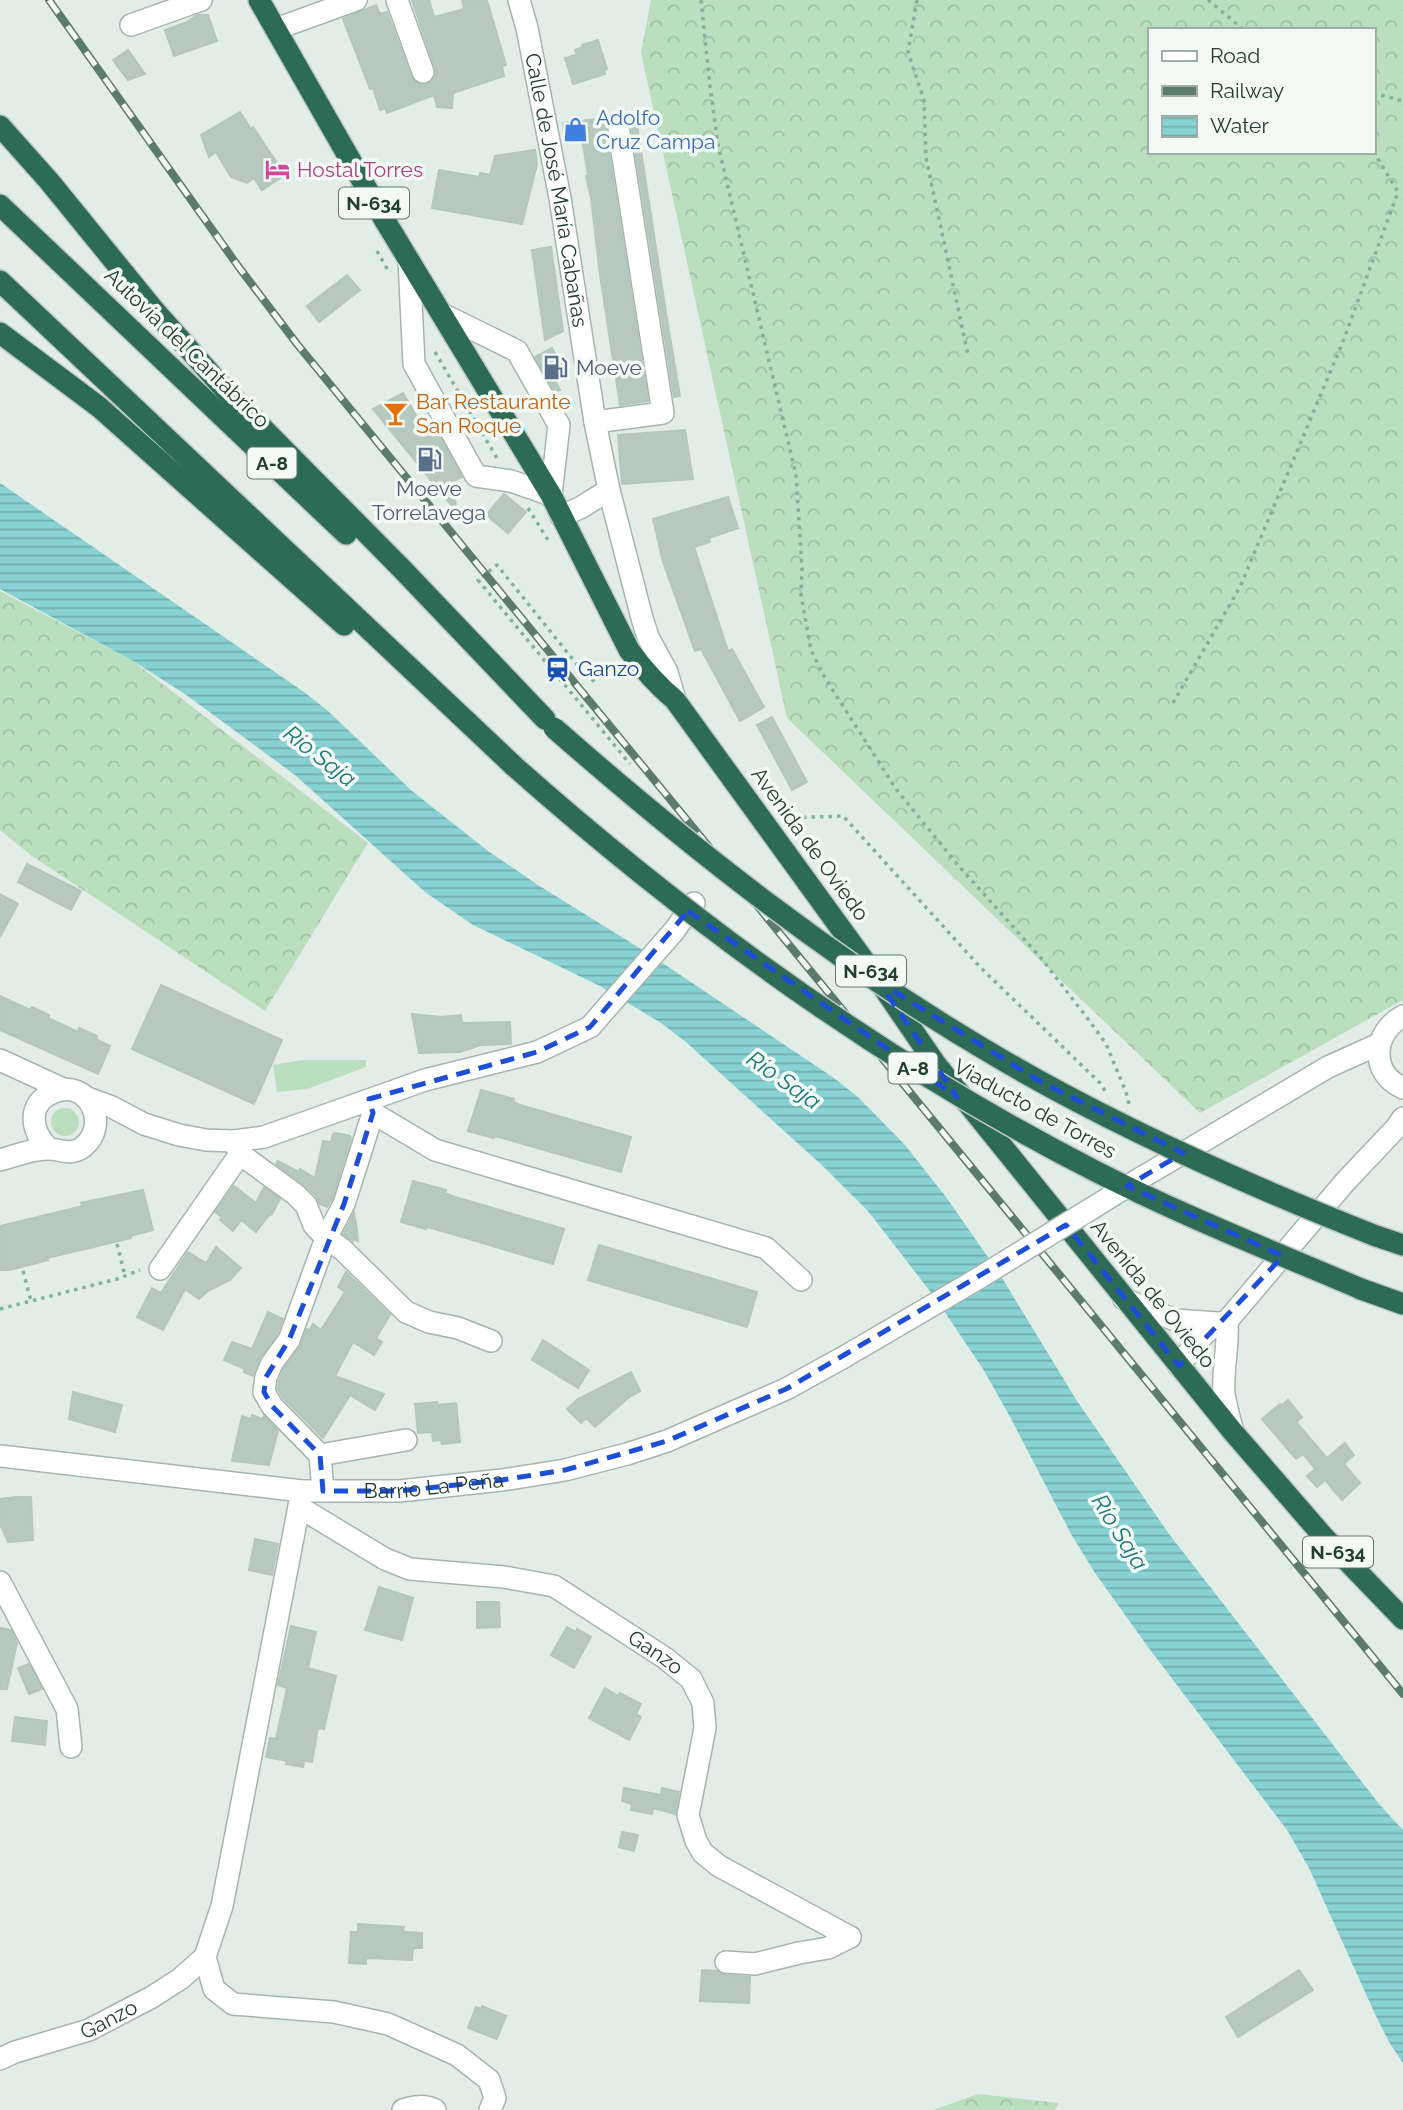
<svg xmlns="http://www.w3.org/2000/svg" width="1403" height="2110" viewBox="0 0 1403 2110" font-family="Raleway,sans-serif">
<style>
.green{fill:#bbdebf}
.forest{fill:url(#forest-crowns);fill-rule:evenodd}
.water{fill:url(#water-rules)}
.building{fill:#b7c8bf;stroke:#b4c7bc;stroke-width:2}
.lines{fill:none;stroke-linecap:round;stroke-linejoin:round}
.minor-casing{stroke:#a5b5ad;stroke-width:24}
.highway-casing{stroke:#c1c9c6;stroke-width:24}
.path{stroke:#82b19c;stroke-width:3.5;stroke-dasharray:3.5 5;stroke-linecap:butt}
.minor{stroke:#fff;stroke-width:21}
.highway{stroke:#2d6b56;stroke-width:21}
.rail-casing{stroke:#5c7a6e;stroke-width:8}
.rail{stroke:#f3f9f5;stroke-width:5;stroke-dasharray:16;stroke-linecap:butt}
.minor-bridge-casing{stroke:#a5b5ad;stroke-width:24;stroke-linecap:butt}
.highway-bridge-casing{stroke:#c1c9c6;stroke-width:24;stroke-linecap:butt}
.minor-bridge{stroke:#fff;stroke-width:21}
.highway-bridge{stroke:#2d6b56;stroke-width:21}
.marked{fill:none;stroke:#1d4ed8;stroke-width:5;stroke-dasharray:14 9;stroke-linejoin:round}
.labels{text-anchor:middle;stroke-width:7;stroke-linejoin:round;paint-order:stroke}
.shield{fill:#f3f9f5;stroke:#61766d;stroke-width:2}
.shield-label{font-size:19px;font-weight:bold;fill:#223e33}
.shop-label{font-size:21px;fill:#366cbe;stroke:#f3f9f5;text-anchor:start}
.hotel-label{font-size:21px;fill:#b23c85;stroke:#f3f9f5;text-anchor:start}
.street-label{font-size:21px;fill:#223e33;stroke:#f3f9f5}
.service-label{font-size:21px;fill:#4e5e75;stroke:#f3f9f5;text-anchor:start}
.food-label{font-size:21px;fill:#c56008;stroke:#f3f9f5;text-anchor:start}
.transit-label{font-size:21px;fill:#164399;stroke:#f3f9f5;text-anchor:start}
.water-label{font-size:23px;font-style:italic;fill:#1a7a7c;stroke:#f3f9f5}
</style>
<defs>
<pattern id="forest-crowns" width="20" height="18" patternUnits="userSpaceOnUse" patternTransform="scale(1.75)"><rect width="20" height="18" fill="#bbdebf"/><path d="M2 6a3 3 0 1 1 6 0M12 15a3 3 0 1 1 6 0" fill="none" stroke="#a0c0a5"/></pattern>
<pattern id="water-rules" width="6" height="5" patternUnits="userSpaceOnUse" patternTransform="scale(1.75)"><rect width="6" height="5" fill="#89d2d3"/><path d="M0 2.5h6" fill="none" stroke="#70acac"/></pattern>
</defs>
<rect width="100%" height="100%" fill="#e2ede7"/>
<g class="green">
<polygon points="303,1060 366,1060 366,1067 307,1089 277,1092 273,1065"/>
<circle cx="65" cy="1122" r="14"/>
</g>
<g class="forest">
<path d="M651 0H1403V1000L1200 1113 787 718 641 53ZM1149 30H1373V152H1149Z"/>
<polygon points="0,591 133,661 368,843 265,1011 32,856 0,830"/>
<polygon points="978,2094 1059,2103 1055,2110 933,2110"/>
</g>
<polygon class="water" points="0,483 304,692 328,711 412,791 488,851 538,885 649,954 834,1078 859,1098 905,1145 946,1197 999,1273 1077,1401 1169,1534 1379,1804 1403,1830 1403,2063 1389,2042 1375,2014 1309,1868 1287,1830 1148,1647 1095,1573 1071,1534 1009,1415 983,1369 936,1299 868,1211 825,1168 686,1042 661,1023 600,986 473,925 425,892 295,775 185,694 133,661 0,589"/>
<g class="building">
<polygon points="412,0 429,0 434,17 464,9 462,0 487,0 506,65 502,66 504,76 453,93 452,108 437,107 434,95 387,113 385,108 380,110 373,88 370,89 343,19 376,5 380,14 387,12 411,77 420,85 427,84 433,80 435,68"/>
<polygon points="197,15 208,15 217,41 174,56 165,30 187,22"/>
<polygon points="598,40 607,69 604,70 605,74 573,84 565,58 577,55 575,50 583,47 582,45"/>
<polygon points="128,50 145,74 128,80 113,60"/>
<polygon points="240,112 251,129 253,127 285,175 262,190 254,178 247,183 231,177 216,152 209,157 201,135"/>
<polygon points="622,116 623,120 616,119 610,122 607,128 606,134 648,401 620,405 600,275 591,198 586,176 588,175 582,138 565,140 563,123"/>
<polygon points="636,118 667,319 680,396 674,397 632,130 625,121"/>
<polygon points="535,150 537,164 522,224 432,208 439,170 479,177 480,173 490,175 495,156"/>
<polygon points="551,247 563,331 545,340 532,250"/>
<polygon points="347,275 360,290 319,322 307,306"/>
<polygon points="552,348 566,373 555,380 560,390 555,392 535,357"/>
<polygon points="403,393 421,424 430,419 462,477 454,481 456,511 373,409"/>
<polygon points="685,430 693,479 622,484 618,435"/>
<polygon points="504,494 526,512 508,533 486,515"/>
<polygon points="728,497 738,528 709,538 710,542 694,547 728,651 732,649 764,707 740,721 701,649 695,651 663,562 653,519"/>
<polygon points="772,717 807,782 792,790 757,725"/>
<polygon points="27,864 81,891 71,910 18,882"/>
<polygon points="0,894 18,904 0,937"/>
<polygon points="161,985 282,1040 254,1104 132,1049"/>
<polygon points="0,996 30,1010 32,1007 49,1015 48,1018 78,1032 79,1028 97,1036 96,1039 110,1046 98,1074 0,1030"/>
<polygon points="412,1014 441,1017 461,1015 462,1023 510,1022 511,1044 481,1045 460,1052 419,1053"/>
<polygon points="481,1090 514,1099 513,1102 520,1105 631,1137 621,1172 495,1136 494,1138 468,1131"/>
<polygon points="335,1133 350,1136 351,1138 332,1199 327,1207 320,1204 316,1196 303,1184 276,1164 278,1161 299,1172 300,1169 315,1178 323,1141 331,1142 333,1134"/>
<polygon points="413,1181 446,1190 445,1193 452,1196 564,1229 553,1264 442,1231 427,1227 426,1229 401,1222"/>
<polygon points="234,1186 256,1203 264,1187 280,1199 272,1214 268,1216 256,1232 241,1220 233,1231 220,1220 222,1217 215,1212"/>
<polygon points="143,1190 153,1230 130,1236 131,1238 47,1258 48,1260 10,1270 0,1270 0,1226 83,1206 81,1203"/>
<polygon points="354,1213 357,1230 358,1241 354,1239 353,1241 343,1234"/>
<polygon points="599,1245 757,1292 747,1327 588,1280"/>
<polygon points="216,1247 241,1268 230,1280 208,1291 199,1299 185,1289 163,1330 137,1317 152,1288 161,1293 188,1252 206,1263"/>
<polygon points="346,1272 390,1315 376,1338 382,1342 374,1355 353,1342 335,1376 384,1394 375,1410 350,1395 323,1438 283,1398 278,1389 279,1381 283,1370 300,1347 307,1329 309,1331 313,1324 321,1330 345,1292 338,1287"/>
<polygon points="268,1312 283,1319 277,1334 260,1358 253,1376 244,1372 245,1369 224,1360 232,1342 252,1349"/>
<polygon points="543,1340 589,1370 578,1388 532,1360"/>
<polygon points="631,1372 640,1391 628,1398 595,1427 586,1418 581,1423 567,1409 578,1399"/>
<polygon points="73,1392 122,1405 115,1432 69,1419"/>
<polygon points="1288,1400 1302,1417 1296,1422 1327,1458 1345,1443 1354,1455 1344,1464 1360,1483 1342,1500 1325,1480 1317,1487 1307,1476 1315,1469 1303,1454 1296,1459 1262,1419 1280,1404 1282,1405"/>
<polygon points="437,1402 437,1405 456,1403 460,1442 442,1444 441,1440 433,1441 432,1432 418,1433 415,1404"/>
<polygon points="252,1415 263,1419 264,1416 278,1431 269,1465 232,1461 242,1416 251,1419"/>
<polygon points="15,1497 31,1497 33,1540 8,1542 0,1524 0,1499"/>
<polygon points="255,1539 278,1544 272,1575 249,1570"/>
<polygon points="379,1587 413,1598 402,1640 365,1630"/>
<polygon points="477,1602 499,1602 500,1627 477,1628"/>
<polygon points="291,1626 316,1632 308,1668 336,1676 324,1729 318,1728 312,1762 304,1761 303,1767 286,1764 287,1761 266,1757 270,1738 276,1739 287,1688 278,1685"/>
<polygon points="567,1627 576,1632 577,1629 591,1637 574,1668 551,1655"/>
<polygon points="0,1628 11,1630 17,1643 7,1689 0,1689"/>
<polygon points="29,1664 42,1689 29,1694 18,1668"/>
<polygon points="605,1688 618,1696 620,1693 641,1704 636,1714 641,1717 629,1740 589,1718"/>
<polygon points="15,1717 47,1721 45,1745 12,1741"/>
<polygon points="624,1788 661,1795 662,1788 679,1792 675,1814 653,1808 652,1814 631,1810 632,1804 622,1801"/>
<polygon points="622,1832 638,1835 634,1851 619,1847"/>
<polygon points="358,1924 404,1927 403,1932 422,1933 422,1948 413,1948 412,1960 366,1958 366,1964 349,1963 351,1932 358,1932"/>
<polygon points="702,1970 717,1971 725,1975 750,1977 749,2003 700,2001"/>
<polygon points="1299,1970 1313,1990 1238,2037 1226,2017"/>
<polygon points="482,2006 506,2016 497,2039 468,2028 476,2007 481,2009"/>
</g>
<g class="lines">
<defs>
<g id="minor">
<polyline points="397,0 423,72"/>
<path id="s1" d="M519 0 527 28 560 198 595 422 609 490 642 618 648 637 667 672 675 700"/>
<polyline points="131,25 201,0"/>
<polyline points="276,29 356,0"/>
<polyline points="409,260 414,364 476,476 511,481 551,495 559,425 517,351 442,314"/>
<polyline points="595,422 663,413 619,132"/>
<polyline points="561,516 580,508 609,490"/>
<path d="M1403 1016C1373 1032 1369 1073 1403 1088"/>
<polyline points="0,1060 63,1089"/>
<polyline points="85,1097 112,1107 144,1124 179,1135 206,1140 234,1141 264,1137 425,1080 537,1052 590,1027 674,931 694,903"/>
<polyline points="373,1113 435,1150 766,1248 801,1280"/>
<polyline points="234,1141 240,1154 295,1194 306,1205 314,1225 326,1238 342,1249 406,1312 429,1322 458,1328 491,1341"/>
<path d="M0 1160C14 1156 32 1149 47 1149 60 1148 69 1157 83 1147 111 1124 88 1078 54 1092 26 1103 31 1131 48 1148"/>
<polyline points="1141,1178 1328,1067 1379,1044"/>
<polyline points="160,1269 240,1154"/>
<polyline points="1124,1299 1175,1320 1218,1323"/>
<path d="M1227 1321C1229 1346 1222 1370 1224 1394 1226 1407 1230 1420 1233 1432"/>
<path d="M1179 1366C1192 1349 1205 1326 1227 1321L1345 1182 1396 1128 1403 1118"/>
<polyline points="320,1455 406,1440"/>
<path id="s2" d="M0 1456 302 1491H399L502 1480 565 1470 627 1454 667 1441 786 1389 844 1357"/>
<polyline points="302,1491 222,1906 205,1957 214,1989 233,2004 334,2012 388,2024 457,2055 489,2080 495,2098 490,2110"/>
<polyline points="323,1491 320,1455 272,1406 264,1392 266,1377 272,1363 289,1340 326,1238 344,1204 373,1113 369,1101"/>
<path id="s3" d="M299 1507 385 1559 410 1569 504 1577 554 1586 665 1658 691 1679 703 1703 705 1728 688 1815 696 1841 703 1853 719 1866 850 1937"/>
<polyline points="0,1582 67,1709 71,1747"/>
<polyline points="726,1962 755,1964 799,1953 828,1948 850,1937"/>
<path id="s4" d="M0 2059 15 2052 89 2030 152 1997 180 1979 205 1957"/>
<path d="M403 2110C413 2106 426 2105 435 2110"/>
</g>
<g id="highway">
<path d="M259 0 384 219 551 495 629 650C643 669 657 685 675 700L876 977 935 1063 1233 1432 1323 1536 1403 1619"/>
<polyline points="0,126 49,181 154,310 226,391 402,569 545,719"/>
<polyline points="0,205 346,534"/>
<polyline points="0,281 515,767"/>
<polyline points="0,333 99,407 344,625"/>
<polyline points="1376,1236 1403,1245"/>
<polyline points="1361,1289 1403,1304"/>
</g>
</defs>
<use href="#minor" class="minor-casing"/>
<use href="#highway" class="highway-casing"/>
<g class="path">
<polyline points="701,0 710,86 718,145 796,475 802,568 801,595 811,650 825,678 896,789 957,864 1041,958 1091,1023 1106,1044 1126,1092 1129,1104"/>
<polyline points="917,0 908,52 924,100 926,158 968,355"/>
<polyline points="1208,0 1244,30"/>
<polyline points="1373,93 1403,101"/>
<polyline points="377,251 389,272"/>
<polyline points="435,352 498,460"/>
<polyline points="528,508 548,540"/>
<polyline points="614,663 591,682 497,565 478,580 630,764"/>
<polyline points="1173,703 1240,587 1342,344 1398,192 1373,151"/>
<polyline points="786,818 843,816 981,968 1100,1083 1107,1094"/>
<polyline points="117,1244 125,1276"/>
<polyline points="23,1271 31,1301"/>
<polyline points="0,1309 117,1279 140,1270"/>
</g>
<use href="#minor" class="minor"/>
<use href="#highway" class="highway"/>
<defs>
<polyline id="rail" points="49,0 238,266 297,344 1403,1694"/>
</defs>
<use href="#rail" class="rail-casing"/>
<use href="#rail" class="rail"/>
<defs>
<polyline id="minor-bridge" points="844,1357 974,1281 1141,1178"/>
<g id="highway-bridge">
<path d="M554 728C693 850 839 965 999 1058 1118 1128 1247 1185 1376 1236"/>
<path d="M515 767C692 924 884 1063 1095 1171 1181 1215 1272 1251 1361 1289"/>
</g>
</defs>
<use href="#minor-bridge" class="minor-bridge-casing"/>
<use href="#highway-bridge" class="highway-bridge-casing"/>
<use href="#minor-bridge" class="minor-bridge"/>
<use href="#highway-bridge" class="highway-bridge"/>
</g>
<path class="marked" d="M688 911 957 1097 879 982 1041 1082 1183 1153 1127 1186 1283 1256 1179 1366 1066 1225 786 1389 667 1441 565 1470 502 1480 399 1491H323L320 1455 272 1406 264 1392 266 1377 289 1340 344 1204 373 1113 369 1099 537 1052 590 1027Z"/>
<defs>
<symbol id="shop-bare" viewBox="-9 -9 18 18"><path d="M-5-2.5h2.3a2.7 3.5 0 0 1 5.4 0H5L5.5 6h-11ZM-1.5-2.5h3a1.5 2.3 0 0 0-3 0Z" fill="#3f7fe0" stroke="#f3f9f5" stroke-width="2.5" paint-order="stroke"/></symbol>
<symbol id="hotel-bare" viewBox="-9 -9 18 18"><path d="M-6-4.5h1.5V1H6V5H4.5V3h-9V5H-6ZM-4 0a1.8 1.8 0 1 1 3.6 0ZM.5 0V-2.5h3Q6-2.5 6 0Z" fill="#d1479c" stroke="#f3f9f5" stroke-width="2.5" paint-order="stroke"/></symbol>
<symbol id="fuel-bare" viewBox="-9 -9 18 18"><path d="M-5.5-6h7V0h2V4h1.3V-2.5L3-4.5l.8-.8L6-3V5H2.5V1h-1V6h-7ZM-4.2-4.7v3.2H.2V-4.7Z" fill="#5c6f8a" stroke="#f3f9f5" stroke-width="2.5" paint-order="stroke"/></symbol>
<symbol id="bar-bare" viewBox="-9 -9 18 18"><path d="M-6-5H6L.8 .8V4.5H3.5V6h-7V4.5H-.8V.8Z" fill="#e8710a" stroke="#f3f9f5" stroke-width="2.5" paint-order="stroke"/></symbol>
<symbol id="station-bare" viewBox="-9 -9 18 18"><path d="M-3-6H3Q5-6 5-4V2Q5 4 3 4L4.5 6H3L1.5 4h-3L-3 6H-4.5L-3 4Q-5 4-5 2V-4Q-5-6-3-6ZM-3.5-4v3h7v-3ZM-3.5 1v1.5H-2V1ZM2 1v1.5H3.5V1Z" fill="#1a4fb4" stroke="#f3f9f5" stroke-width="2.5" paint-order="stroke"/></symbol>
</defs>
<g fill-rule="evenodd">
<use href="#shop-bare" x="558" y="112" width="35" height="35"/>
<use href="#hotel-bare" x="260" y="152" width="35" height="35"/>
<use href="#fuel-bare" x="538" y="350" width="35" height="35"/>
<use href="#bar-bare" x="378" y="396" width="35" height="35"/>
<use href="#fuel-bare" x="412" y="442" width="35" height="35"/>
<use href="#station-bare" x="540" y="652" width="35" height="35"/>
</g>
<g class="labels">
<g class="shield">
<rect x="339" y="187.5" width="70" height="31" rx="5"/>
<rect x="247.5" y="447.5" width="49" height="31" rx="5"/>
<rect x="836" y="955.5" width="70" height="31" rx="5"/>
<rect x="888.5" y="1052.5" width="49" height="31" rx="5"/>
<rect x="1303" y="1536.5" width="70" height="31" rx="5"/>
</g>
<g class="shield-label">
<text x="374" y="210">N-634</text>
<text x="272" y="470">A-8</text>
<text x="871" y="978">N-634</text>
<text x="913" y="1075">A-8</text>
<text x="1338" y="1559">N-634</text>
</g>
<g class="shop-label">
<text x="596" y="125">Adolfo<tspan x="596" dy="24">Cruz Campa</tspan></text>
</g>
<g class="hotel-label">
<text x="297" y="177">Hostal Torres</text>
</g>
<g class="street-label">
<text dy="7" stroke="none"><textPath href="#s1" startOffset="194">Calle de José María Cabañas</textPath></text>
<text transform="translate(187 348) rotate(44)" y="7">Autovía del Cantábrico</text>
<text transform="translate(810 844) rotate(54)" y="7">Avenida de Oviedo</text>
<text transform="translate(1035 1109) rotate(29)" y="7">Viaducto de Torres</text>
<text transform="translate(1153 1294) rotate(51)" y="7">Avenida de Oviedo</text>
<text dy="7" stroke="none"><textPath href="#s2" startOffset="436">Barrio La Peña</textPath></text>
<text dy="7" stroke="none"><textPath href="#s3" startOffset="394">Ganzo</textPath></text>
<text dy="7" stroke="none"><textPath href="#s4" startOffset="116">Ganzo</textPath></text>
</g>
<g class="service-label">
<text x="576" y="375">Moeve</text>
<text x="429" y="496" text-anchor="middle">Moeve<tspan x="429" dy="24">Torrelavega</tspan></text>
</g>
<g class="food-label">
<text x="416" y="409">Bar Restaurante<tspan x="416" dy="24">San Roque</tspan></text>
</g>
<g class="transit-label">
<text x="578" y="676">Ganzo</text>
</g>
<g class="water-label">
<text transform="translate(320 756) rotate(38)" y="8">Río Saja</text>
<text transform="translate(784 1080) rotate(35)" y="8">Río Saja</text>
<text transform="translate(1120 1532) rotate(58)" y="8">Río Saja</text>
</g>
</g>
<rect x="1148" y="28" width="228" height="126" fill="#f3f9f5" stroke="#9faea7" stroke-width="2"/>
<rect x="1162" y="51" width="35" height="10" fill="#ffffff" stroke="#9faea7" stroke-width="2"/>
<text x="1210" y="63" font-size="21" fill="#223e33">Road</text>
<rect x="1162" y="86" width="35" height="10" fill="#5c7a6e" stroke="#9faea7" stroke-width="2"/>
<text x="1210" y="98" font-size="21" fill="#223e33">Railway</text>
<rect x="1162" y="116" width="35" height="21" fill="url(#water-rules)" stroke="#9faea7" stroke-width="2"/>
<text x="1210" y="133" font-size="21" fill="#223e33">Water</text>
</svg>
